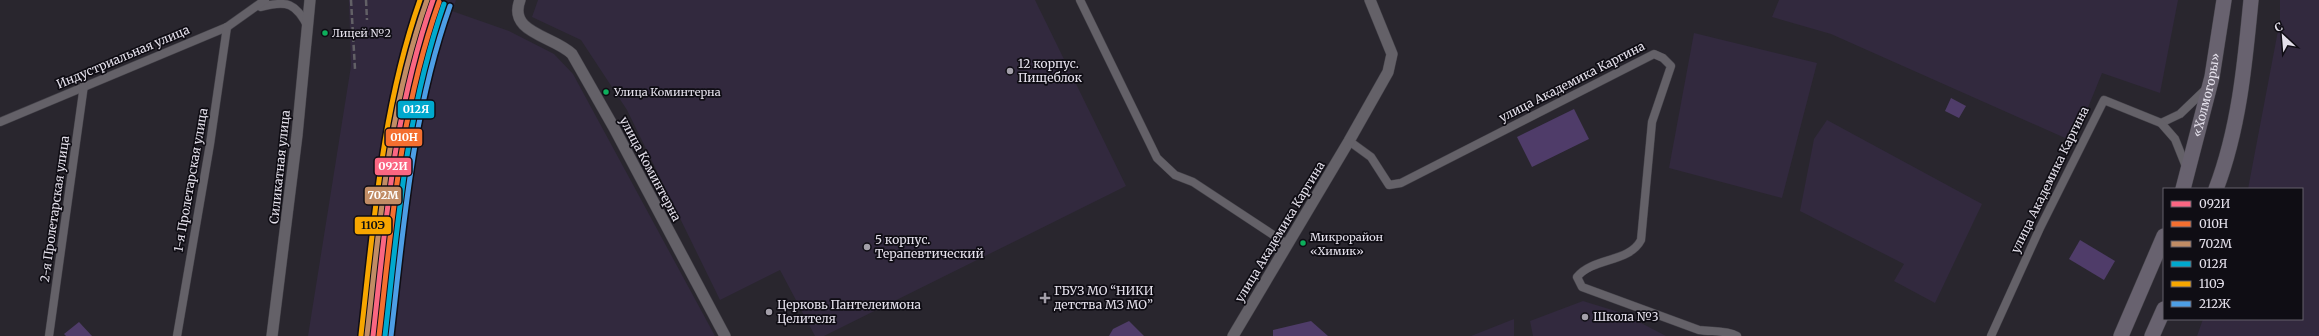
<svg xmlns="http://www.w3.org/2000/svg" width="2319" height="336" viewBox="0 0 2319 336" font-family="Merriweather,serif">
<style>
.built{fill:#32293e}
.green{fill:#4f3c69}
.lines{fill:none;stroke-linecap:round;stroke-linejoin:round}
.street-casing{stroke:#444249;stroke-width:9}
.secondary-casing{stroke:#444249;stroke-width:12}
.highway-casing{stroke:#444249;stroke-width:16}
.street{stroke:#646168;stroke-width:8}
.secondary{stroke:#646168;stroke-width:11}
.highway{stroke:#68626f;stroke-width:15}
.rail{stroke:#626066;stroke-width:2.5;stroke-dasharray:6 3;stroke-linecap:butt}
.rail-1-casing{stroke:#0f0d14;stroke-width:8}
.rail-2-casing{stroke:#0f0d14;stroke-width:8}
.rail-3-casing{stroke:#0f0d14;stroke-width:8}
.rail-4-casing{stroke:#0f0d14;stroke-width:8}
.rail-5-casing{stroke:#0f0d14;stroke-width:8}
.rail-6-casing{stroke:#0f0d14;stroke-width:8}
.rail-1{stroke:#fa6682;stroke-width:5}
.rail-2{stroke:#f46f30;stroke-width:5}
.rail-3{stroke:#c18c65;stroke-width:5}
.rail-4{stroke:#00a9ce;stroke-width:5}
.rail-5{stroke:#f7a600;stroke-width:5}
.rail-6{stroke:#4d9ee5;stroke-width:5}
.bus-dot{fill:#0daf5c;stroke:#0f0d14;stroke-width:1.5}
.poi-dot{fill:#a39fa9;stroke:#0f0d14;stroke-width:1.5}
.labels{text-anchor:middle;stroke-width:3.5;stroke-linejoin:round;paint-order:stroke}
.bus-label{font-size:11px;fill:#e4e0eb;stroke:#0f0d14;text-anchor:start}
.street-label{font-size:12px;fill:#e4e0eb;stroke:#0f0d14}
.poi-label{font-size:12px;fill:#e4e0eb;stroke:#0f0d14;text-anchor:start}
.line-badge{stroke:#0f0d14;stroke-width:1.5}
.badge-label{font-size:11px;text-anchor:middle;font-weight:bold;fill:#fff}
.pale-badge-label{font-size:11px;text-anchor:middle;font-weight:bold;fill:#111}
</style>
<rect width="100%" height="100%" fill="#29262e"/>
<g class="built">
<polygon points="349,0 456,0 452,11 509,31 554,54 573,74 715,336 308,336 351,66"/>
<polygon points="538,0 1035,0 1126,186 824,336 815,336 780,270 720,300 627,110 581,40 532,17"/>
<polygon points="1779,0 2178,0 2160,93 2102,73 2074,142 1831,34 1772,17"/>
<polygon points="2280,0 2319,0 2319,336 2197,336 2203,319 2302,319 2302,189 2248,189 2280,20"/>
<polygon points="1694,33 1817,63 1782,198 1669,168"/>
<polygon points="1827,120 1982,204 1935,303 1894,281 1904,264 1800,211 1814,139"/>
<polygon points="1583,301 1622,313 1666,336 1533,336 1530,321"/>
<polygon points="1514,319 1514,336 1471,336"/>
</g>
<g class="green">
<polygon points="1951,98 1966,106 1959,118 1945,111"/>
<polygon points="1574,109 1589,139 1532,167 1517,137"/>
<polygon points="2080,240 2115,261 2104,280 2069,259"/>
<polygon points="1129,321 1144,336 1109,336 1113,329"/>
<polygon points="1311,321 1328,336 1273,336 1273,330"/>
<polygon points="79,322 92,336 66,336 64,334"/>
</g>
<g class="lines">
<defs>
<g id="street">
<polyline points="1080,0 1157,158 1175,175 1193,182 1287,244"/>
<path d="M261 7C287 0 296 3 308 27"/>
<polyline points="0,122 227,27 265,0"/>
<polyline points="2161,123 2180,114 2206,89"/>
<path d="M1349 141 1371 157 1389 185 1401 183 1654 54 1663 58 1671 66 1652 122 1641 240C1629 263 1593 257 1577 277L1582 287 1699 330C1712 332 1726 330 1737 336"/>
<polyline points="49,336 84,85"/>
<polyline points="177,336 210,144 227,27"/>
<polyline points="1991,336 2040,228 2104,100 2161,123 2175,139 2187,169"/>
</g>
<g id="secondary">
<path d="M520 0C507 33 554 36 572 54L613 126 725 336"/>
<polyline points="272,336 297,135 310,0"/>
<polyline points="1233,336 1349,141 1388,72 1392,54 1370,0"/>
</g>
<g id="highway">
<path id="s1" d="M2183 189 2212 77 2224 0"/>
<path d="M2216 189C2239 129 2245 63 2251 0"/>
<polyline points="2121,336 2164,236"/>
<polyline points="2152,336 2164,309"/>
</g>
</defs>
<use href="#street" class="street-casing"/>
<use href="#secondary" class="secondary-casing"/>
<use href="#highway" class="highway-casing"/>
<use href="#street" class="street"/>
<use href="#secondary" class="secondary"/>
<use href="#highway" class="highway"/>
<g class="rail">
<polyline points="351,0 355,69"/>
<polyline points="366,0 367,20"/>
</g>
<defs>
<path id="rail-1" d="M373 336C386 221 394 110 433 0"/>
<path id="rail-2" d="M379 336C392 222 400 111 439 2"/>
<path id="rail-3" d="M367 335C380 222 388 109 427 0"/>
<path id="rail-4" d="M385 336C398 222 406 113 444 4"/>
<path id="rail-5" d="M361 335C374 221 382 108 420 0"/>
<path id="rail-6" d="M391 336C404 224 412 113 450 6"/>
</defs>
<use href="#rail-1" class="rail-1-casing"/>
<use href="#rail-2" class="rail-2-casing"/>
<use href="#rail-3" class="rail-3-casing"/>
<use href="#rail-4" class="rail-4-casing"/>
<use href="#rail-5" class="rail-5-casing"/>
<use href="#rail-6" class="rail-6-casing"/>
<use href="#rail-1" class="rail-1"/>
<use href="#rail-2" class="rail-2"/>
<use href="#rail-3" class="rail-3"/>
<use href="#rail-4" class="rail-4"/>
<use href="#rail-5" class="rail-5"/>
<use href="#rail-6" class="rail-6"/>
</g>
<g class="bus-dot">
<circle cx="325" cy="33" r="3.5"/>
<circle cx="606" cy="92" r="3.5"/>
<circle cx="1303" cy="243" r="3.5"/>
</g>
<g class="poi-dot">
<circle cx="1010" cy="71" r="4"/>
<circle cx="867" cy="247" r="4"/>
<path d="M1043 292h4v4h4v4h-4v4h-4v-4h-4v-4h4z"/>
<circle cx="769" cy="312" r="4"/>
<circle cx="1585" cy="317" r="4"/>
</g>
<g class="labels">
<g class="bus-label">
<text x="332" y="37">Лицей №2</text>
<text x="614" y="96">Улица Коминтерна</text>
<text x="1310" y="241">Микрорайон<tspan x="1310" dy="14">«Химик»</tspan></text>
</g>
<g class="street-label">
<text transform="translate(123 57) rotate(-23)" y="4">Индустриальная улица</text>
<text transform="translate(1572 82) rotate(-27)" y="4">улица Академика Каргина</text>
<text dy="4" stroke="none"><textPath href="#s1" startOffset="97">«Холмогоры»</textPath></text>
<text transform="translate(280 167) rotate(-84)" y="4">Силикатная улица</text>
<text transform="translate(650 169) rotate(62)" y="4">улица Коминтерна</text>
<text transform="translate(191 180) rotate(-80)" y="4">1-я Пролетарская улица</text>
<text transform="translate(2050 180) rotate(-64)" y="4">улица Академика Каргина</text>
<text transform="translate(55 209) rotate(-82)" y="4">2-я Пролетарская улица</text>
<text transform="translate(1280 232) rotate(-59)" y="4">улица Академика Каргина</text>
</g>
<g class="poi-label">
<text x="1018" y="68">12 корпус.<tspan x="1018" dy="14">Пищеблок</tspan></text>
<text x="875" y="244">5 корпус.<tspan x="875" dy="14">Терапевтический</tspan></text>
<text x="1054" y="295">ГБУЗ МО “НИКИ<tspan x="1054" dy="14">детства МЗ МО”</tspan></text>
<text x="777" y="309">Церковь Пантелеимона<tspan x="777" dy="14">Целителя</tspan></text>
<text x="1593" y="321">Школа №3</text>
</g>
</g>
<g class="line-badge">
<rect x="397" y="100" width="38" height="19" rx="4" fill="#00a9ce"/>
<rect x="385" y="128" width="38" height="19" rx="4" fill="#f46f30"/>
<rect x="374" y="157" width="38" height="19" rx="4" fill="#fa6682"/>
<rect x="364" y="186" width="38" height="19" rx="4" fill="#c18c65"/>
<rect x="354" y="216" width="38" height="19" rx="4" fill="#f7a600"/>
</g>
<g class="badge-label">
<text x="416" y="113">012Я</text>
<text x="404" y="141">010Н</text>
<text x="393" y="170">092И</text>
<text x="383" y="199">702М</text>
</g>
<g class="pale-badge-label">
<text x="373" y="229">110Э</text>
</g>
<rect x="2163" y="188" width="140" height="132" fill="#0f0d14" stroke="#64616a"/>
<rect x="2171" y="201" width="20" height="6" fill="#fa6682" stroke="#64616a"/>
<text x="2199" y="208" font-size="12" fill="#e4e0eb">092И</text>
<rect x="2171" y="221" width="20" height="6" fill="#f46f30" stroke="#64616a"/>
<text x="2199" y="228" font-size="12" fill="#e4e0eb">010Н</text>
<rect x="2171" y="241" width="20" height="6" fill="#c18c65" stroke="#64616a"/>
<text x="2199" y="248" font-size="12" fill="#e4e0eb">702М</text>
<rect x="2171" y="261" width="20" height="6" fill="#00a9ce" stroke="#64616a"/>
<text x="2199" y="268" font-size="12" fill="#e4e0eb">012Я</text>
<rect x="2171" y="281" width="20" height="6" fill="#f7a600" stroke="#64616a"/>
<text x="2199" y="288" font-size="12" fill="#e4e0eb">110Э</text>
<rect x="2171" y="301" width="20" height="6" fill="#4d9ee5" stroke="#64616a"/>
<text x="2199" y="308" font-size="12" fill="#e4e0eb">212Ж</text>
<g transform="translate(2283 36) rotate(334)" stroke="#0f0d14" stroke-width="3" paint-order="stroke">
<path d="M0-3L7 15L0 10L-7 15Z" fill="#e4e0eb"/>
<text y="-6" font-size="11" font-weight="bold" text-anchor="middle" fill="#e4e0eb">С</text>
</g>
</svg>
